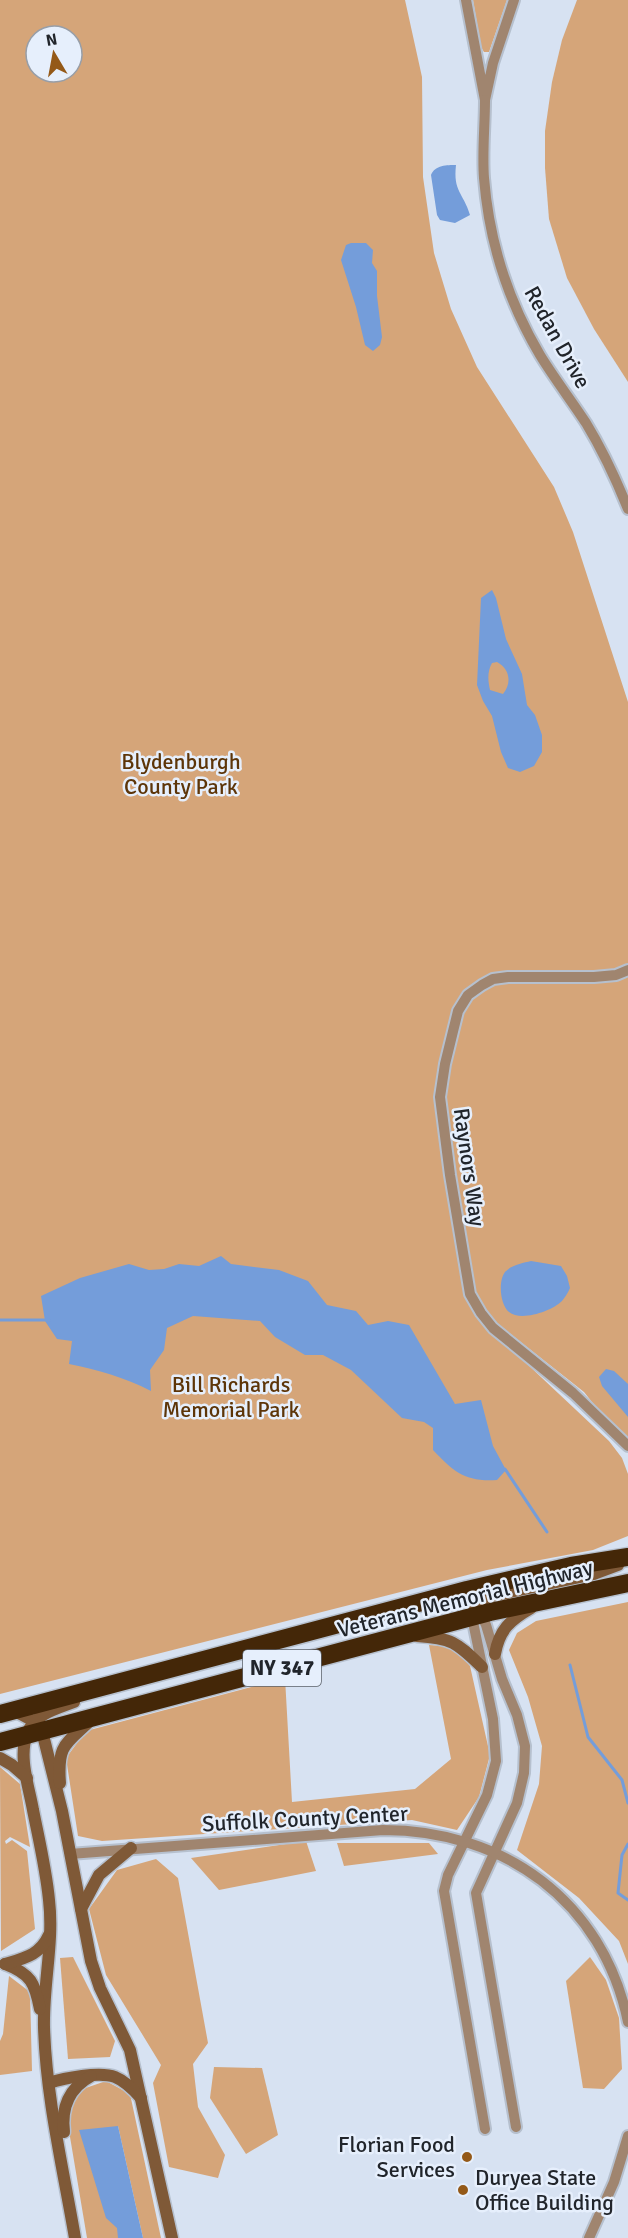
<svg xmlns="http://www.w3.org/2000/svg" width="628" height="2238" viewBox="0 0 628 2238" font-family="Signika,sans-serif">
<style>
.green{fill:#d5a579;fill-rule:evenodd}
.water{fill:#749dda;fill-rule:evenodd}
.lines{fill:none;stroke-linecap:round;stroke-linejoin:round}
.stream{stroke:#749dda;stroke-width:3}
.street-casing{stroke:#b6c0ce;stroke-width:14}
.secondary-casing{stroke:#b6c0ce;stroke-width:15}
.highway-casing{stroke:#b6c0ce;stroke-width:21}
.street{stroke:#a0856f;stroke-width:10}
.secondary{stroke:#7f5937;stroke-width:12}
.highway{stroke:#442708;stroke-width:18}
.poi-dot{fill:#945918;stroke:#e6effc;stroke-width:2}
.labels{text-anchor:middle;stroke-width:5;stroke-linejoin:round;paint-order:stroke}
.shield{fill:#e6effc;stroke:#5c626a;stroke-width:1.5}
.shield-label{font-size:21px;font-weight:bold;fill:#21252b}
.street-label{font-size:22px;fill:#21252b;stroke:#e6effc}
.park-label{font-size:22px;fill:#5d3508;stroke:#e6effc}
.poi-label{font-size:22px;fill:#21252b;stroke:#e6effc;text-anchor:end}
</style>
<rect width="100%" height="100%" fill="#d7e2f2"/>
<g class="green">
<path d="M0 0H405L422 77 423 177 434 253 451 309 477 367 554 487 573 532 628 702V1447L584 1392 474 1305 489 1328 609 1441 622 1458 628 1474V1536L593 1550 487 1570 0 1694ZM36 36H72V72H36Z"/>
<polygon points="473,0 507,0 489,52 484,52 481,47"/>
<polygon points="577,0 628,0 628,382 594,329 567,278 549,219 545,168 545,131 552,82 562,40"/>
<polygon points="628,1602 628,1964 619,1941 579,1898 517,1850 539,1784 542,1746 528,1697 509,1650 517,1633 536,1621"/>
<polygon points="429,1645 455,1647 470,1666 490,1755 479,1797 457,1830 412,1820 102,1841 78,1836 66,1758 86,1731 285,1678 292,1802 415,1789 451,1759"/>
<polygon points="0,1767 20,1784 30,1847 10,1837 5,1841 6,1844 12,1840 27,1851 35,1929 1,1951"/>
<polygon points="306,1841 316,1871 219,1890 191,1858"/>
<polygon points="337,1843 429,1843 438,1854 344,1866"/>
<polygon points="156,1859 178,1878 208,2043 193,2064 198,2107 225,2155 218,2178 169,2167 153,2083 161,2065 106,1975 89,1909 117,1870"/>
<polygon points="73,1957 115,2041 110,2057 68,2059 60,1958"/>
<polygon points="590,1957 606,1980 619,2018 622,2069 604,2089 583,2088 566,1981"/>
<polygon points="9,1976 30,1992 32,2071 0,2075 0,2041 3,2034"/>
<polygon points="214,2067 262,2068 278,2135 246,2154 210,2098"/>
<polygon points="106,2081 130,2094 161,2238 143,2238 118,2126 118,2238 87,2238 67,2119 77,2091"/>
</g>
<g class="water">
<path d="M456 165C453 192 463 192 470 215L455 223 440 220 437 215 431 175C435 165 447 165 456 165Z"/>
<polygon points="351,243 366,243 373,250 372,263 377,271 377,296 382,337 380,345 373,351 365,345 356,307 341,260 346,245"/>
<path d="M492 590 496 598 506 639 522 674 527 705 535 715 542 735V752L534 766 520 772 508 768 501 752 492 716 483 701 477 685 481 598ZM497 662C510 669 512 683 503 694L490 690C488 681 487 672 492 663Z"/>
<path d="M221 1256 231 1264 279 1270 308 1281 327 1305 356 1311 368 1325 388 1321 409 1325 455 1404 481 1400 493 1446 506 1470 497 1480C465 1482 454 1472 433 1450V1428L424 1422 402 1418 351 1370 323 1355H305L275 1337 260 1321 193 1316 167 1328 164 1350 150 1370 151 1391C124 1377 98 1370 69 1364L72 1341 57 1339 45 1321 41 1296 80 1278 129 1264 149 1270 164 1269 179 1264 199 1266Z"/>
<path d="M531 1261 561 1266 567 1276 570 1288C568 1293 565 1297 562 1301 552 1311 521 1322 509 1312 500 1305 498 1281 505 1272 511 1265 523 1263 531 1261Z"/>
<polygon points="606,1369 614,1371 628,1384 628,1417 602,1386 599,1377"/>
<polygon points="118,2126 143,2238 118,2238 117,2228 106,2218 79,2130"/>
</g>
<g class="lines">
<g class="stream">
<polyline points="0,1320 49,1320"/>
<polyline points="505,1469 547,1532"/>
<polyline points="570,1665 588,1737 622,1780 628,1803"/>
<polyline points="628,1844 622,1855 618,1893 628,1900"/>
</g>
<defs>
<g id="street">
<polyline points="466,0 485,100 493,63 514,0"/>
<path d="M485 100C485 126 482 152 484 178 489 240 508 301 540 355 554 378 571 400 586 423 603 451 616 479 628 509"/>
<polyline points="628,970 616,975 594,977 508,977 493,979 482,985 468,995 458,1011 445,1064 440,1097 450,1175 470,1294 481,1313 493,1328 573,1393 628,1446"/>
<polyline points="481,1615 486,1625 502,1679 517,1715 525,1746 524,1773 517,1803 476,1893 516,2127"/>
<polyline points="472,1617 493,1719 496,1761 487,1795 448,1875 444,1891 485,2129"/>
<path d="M70 1854 383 1830C504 1830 603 1901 628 2022"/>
<polyline points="589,2238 614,2182 628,2136"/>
</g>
<g id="secondary">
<polyline points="472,1617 477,1604 487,1597 594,1574 618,1565"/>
<path d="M417 1636C453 1638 457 1643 482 1667"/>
<path d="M495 1654C499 1630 510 1620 531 1608"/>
<path d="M74 1702C56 1709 34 1714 27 1734 18 1757 29 1787 33 1810 39 1840 46 1869 49 1900 54 1942 43 1984 44 2027 46 2097 63 2168 75 2238"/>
<polyline points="13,1710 30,1719 37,1726 44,1739 62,1811 91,1961 100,1988 130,2050 172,2238"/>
<polyline points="0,1758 12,1765 27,1778"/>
<path d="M60 1783C57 1744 66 1744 91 1720"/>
<polyline points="81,1909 99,1875 131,1848"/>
<path d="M5 1964C31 1974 35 1983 40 2009"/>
<path d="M5 1964C25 1958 40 1955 49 1935"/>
<path d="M49 2083C64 2078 100 2071 115 2077 125 2081 133 2089 141 2098"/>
<path d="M64 2132C61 2108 69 2088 91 2076"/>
</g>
<g id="highway">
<polyline points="0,1714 467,1590 571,1566 628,1557"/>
<polyline points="0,1742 490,1612 628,1583"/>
</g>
</defs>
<use href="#street" class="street-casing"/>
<use href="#secondary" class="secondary-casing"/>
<use href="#highway" class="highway-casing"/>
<use href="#street" class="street"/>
<use href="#secondary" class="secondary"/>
<use href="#highway" class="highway"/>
</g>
<g class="poi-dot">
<circle cx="467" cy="2157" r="6"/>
<circle cx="463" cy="2190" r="6"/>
</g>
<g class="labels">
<rect class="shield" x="243" y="1650" width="78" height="36" rx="4.5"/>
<g class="shield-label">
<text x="282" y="1675">NY 347</text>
</g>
<g class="street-label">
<text transform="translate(558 337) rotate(61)" y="8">Redan Drive</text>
<text transform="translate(470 1167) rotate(82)" y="8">Raynors Way</text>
<text transform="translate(465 1598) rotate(-14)" y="8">Veterans Memorial Highway</text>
<text transform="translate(305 1818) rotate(-3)" y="8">Suffolk County Center</text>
</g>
<g class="park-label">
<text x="181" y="769">Blydenburgh<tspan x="181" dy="25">County Park</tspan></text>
<text x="231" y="1392">Bill Richards<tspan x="231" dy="25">Memorial Park</tspan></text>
</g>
<g class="poi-label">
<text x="455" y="2152">Florian Food<tspan x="455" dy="25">Services</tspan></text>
<text x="475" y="2185" text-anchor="start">Duryea State<tspan x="475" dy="25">Office Building</tspan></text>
</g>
</g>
<g transform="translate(54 54) rotate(350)"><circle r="28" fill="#e6effc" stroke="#979ea8" stroke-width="1.5"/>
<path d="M0-4.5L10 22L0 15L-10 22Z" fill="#945918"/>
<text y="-9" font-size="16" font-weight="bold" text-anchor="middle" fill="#21252b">N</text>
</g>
</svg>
